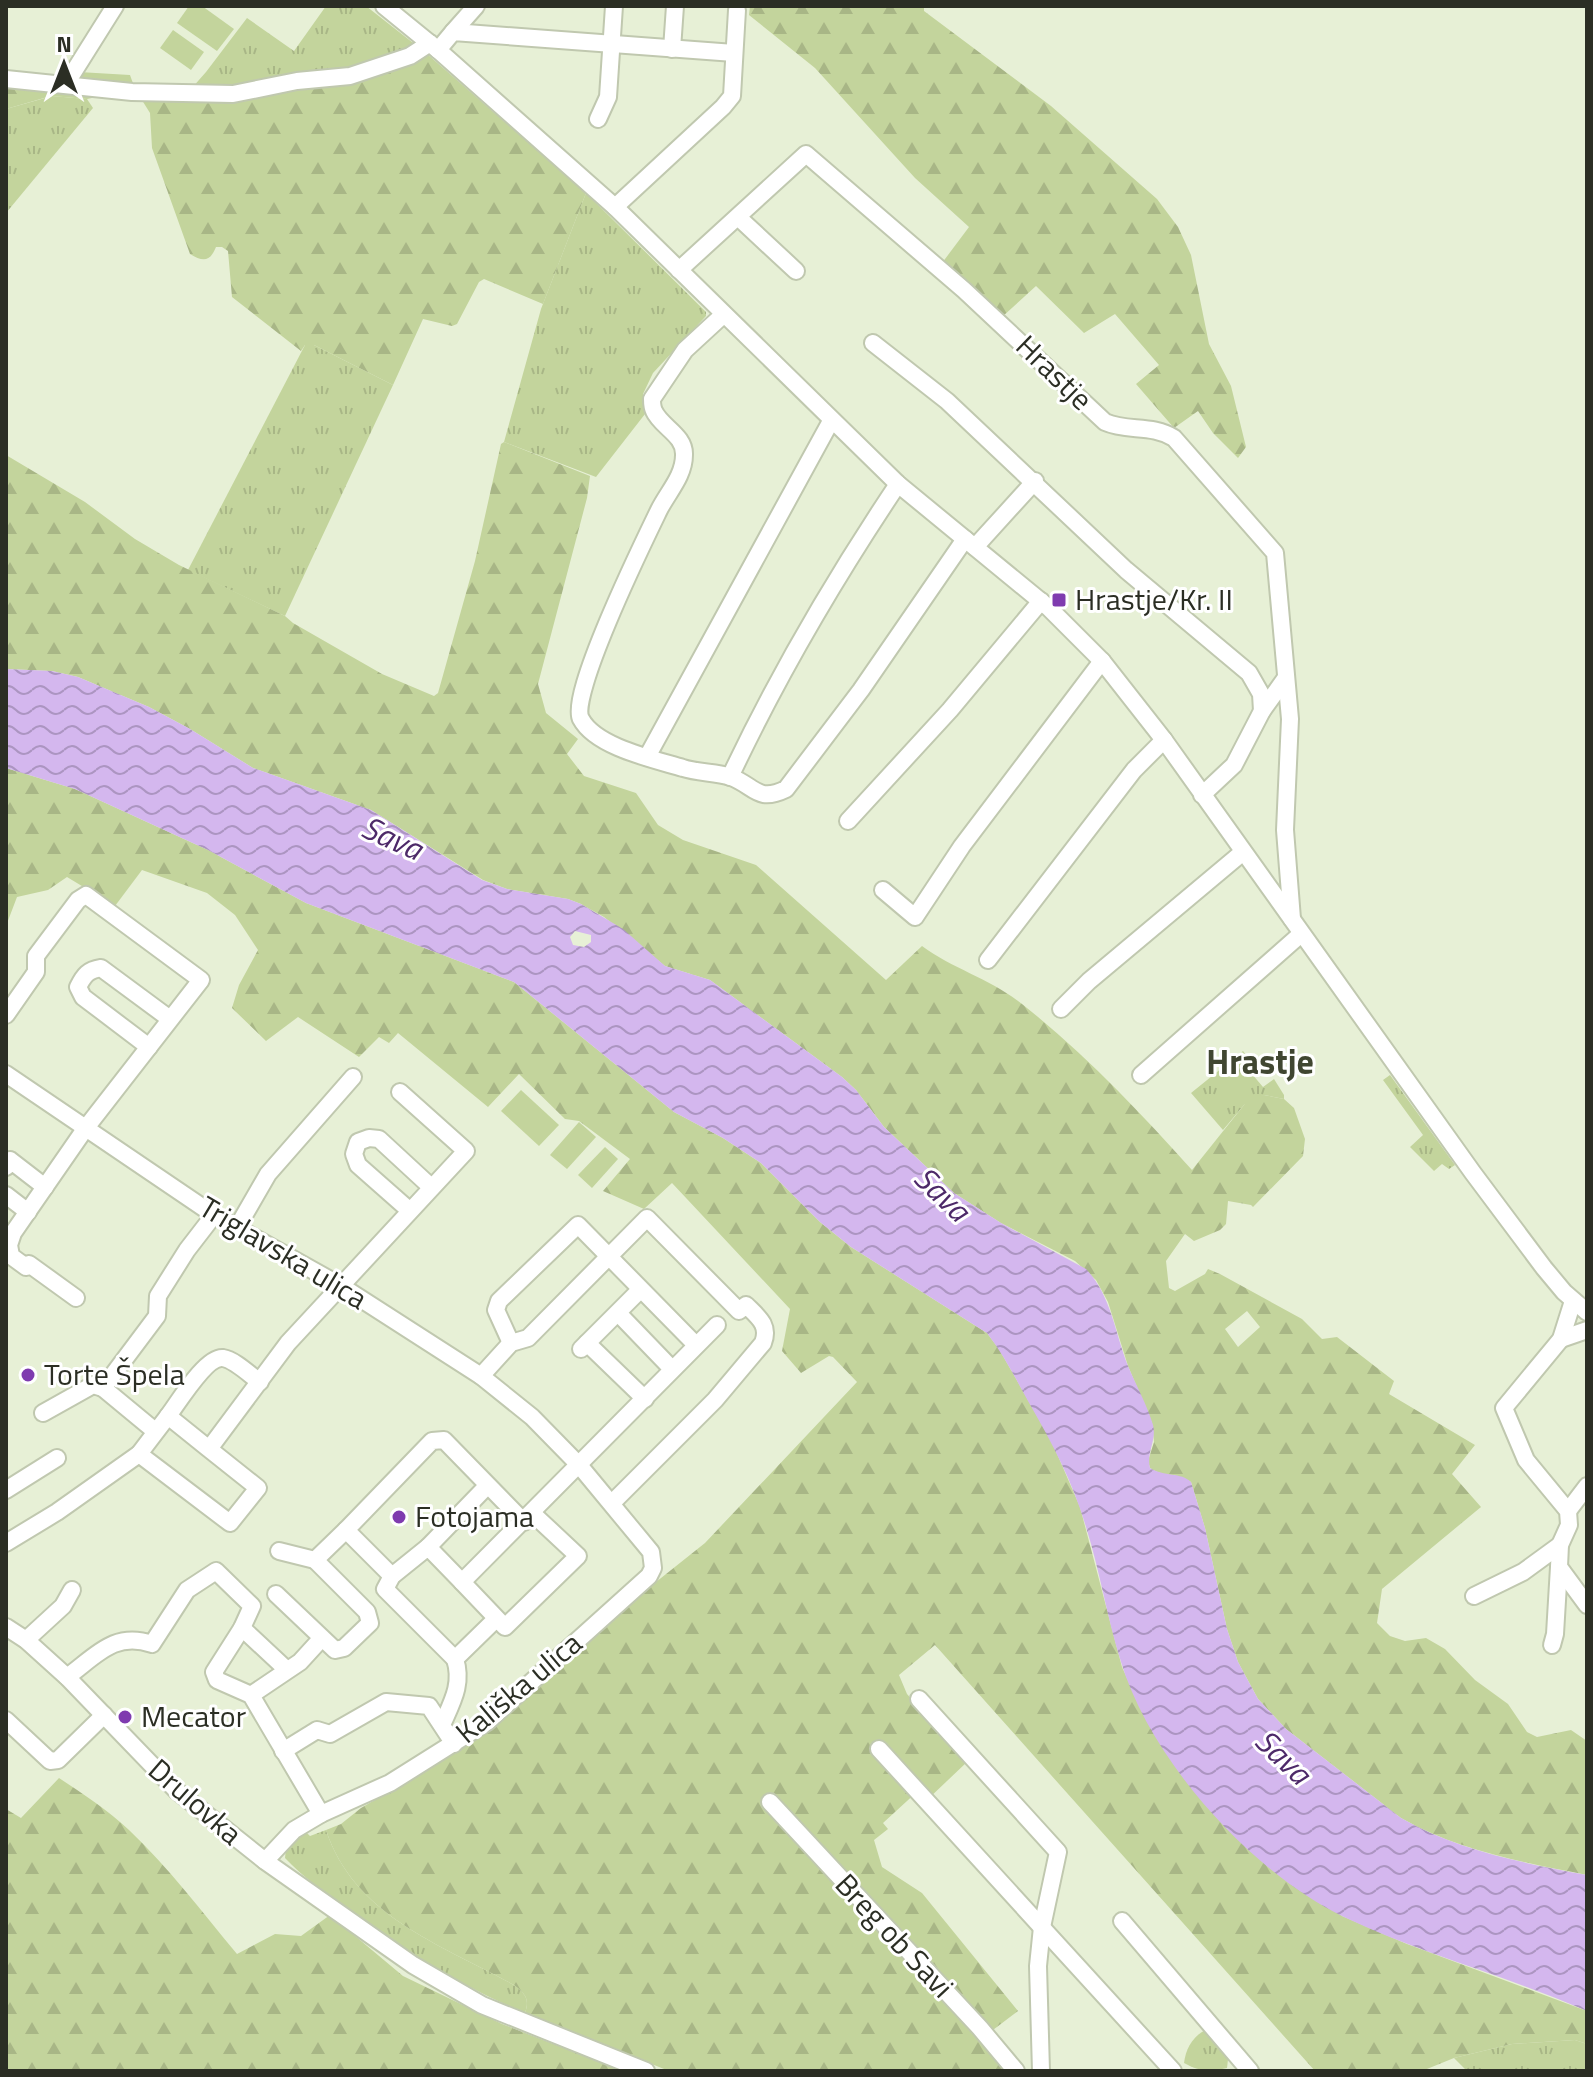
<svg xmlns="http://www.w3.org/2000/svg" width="1593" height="2077" viewBox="0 0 1593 2077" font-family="'Titillium Web',sans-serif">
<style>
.grass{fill:url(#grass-tufts)}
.forest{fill:url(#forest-firs);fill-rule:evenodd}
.pitch{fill:#c3d49c}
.water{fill:url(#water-waves);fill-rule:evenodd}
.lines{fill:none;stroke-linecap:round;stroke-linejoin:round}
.minor-casing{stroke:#c0c8af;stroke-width:20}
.minor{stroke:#fff;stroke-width:16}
.poi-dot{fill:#7f3baf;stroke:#fff;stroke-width:3}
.labels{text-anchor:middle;stroke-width:6;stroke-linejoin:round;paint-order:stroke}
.street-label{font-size:30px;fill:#2b2e24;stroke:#fff}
.poi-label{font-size:30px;fill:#2b2e24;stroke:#fff;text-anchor:start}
.water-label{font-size:32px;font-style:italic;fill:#4d2969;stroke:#fff}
.quarter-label{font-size:34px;font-weight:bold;fill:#404631;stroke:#fff}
</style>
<defs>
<pattern id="grass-tufts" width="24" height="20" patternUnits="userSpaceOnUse" patternTransform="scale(2)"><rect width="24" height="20" fill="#c3d49c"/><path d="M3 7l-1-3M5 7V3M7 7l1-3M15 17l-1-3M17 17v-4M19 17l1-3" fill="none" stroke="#a8b686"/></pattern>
<pattern id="forest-firs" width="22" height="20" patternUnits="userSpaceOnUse" patternTransform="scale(2)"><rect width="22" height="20" fill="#c3d49c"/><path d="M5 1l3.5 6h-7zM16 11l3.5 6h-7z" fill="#a8b686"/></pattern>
<pattern id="water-waves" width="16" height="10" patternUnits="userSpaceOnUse" patternTransform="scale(2)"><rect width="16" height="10" fill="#d4b7ee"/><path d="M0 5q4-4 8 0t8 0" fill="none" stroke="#ac95c1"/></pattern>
</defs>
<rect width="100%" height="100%" fill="#e7f0d6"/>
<g class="grass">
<polygon points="326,6 366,6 417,46 390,61 239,90 191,89 206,72 247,18 294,51"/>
<polygon points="52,96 87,99 93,108 6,213 6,109"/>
<polygon points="586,193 706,312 706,316 653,373 643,394 645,414 596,477 504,442 541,309"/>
<polygon points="305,345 314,345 393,385 285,616 188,570"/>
<polygon points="1243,1051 1250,1060 1246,1067 1263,1087 1274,1079 1284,1095 1284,1099 1264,1095 1244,1105 1223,1130 1191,1093"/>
<polygon points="1390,1075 1455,1165 1449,1169 1442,1164 1434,1171 1410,1147 1423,1135 1383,1080"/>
<path d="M326 1830C354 1916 442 1945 514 1985 525 1994 530 1998 525 2013 461 1986 404 1951 348 1910 326 1894 303 1877 285 1858L286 1848 299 1835 307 1833 310 1836Z"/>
<path d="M1210 2028 1229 2051 1227 2068C1210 2072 1200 2072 1184 2063 1186 2047 1194 2034 1210 2028Z"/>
<path d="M1575 2040 1587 2044V2068C1578 2073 1568 2068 1562 2071H1467L1454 2058 1512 2044Z"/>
</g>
<g class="forest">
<polygon points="750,6 924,6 924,11 1051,106 1157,199 1178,227 1191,255 1209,344 1231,386 1246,447 1238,458 1213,433 1198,411 1174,428 1136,384 1159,365 1115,314 1084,333 1036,286 1002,317 942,263 969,227 915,178 815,68 749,15"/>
<path d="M426 53 586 193 543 304 484 279 479 282 457 324 452 326 423 319 393 385 314 345H305L301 351 232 297 228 251 222 247H216C210 262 203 262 190 254L152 148 150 113 140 97 210 98Z"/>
<polygon points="79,72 130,75 135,89 87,99 51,96 6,109 6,84 63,85"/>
<path d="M504 442 590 476 587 498 538 684 546 713 578 739 567 754 584 776 636 793 658 825 683 840 756 865 886 980 922 946C953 969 991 979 1022 1004 1084 1053 1139 1111 1192 1170L1244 1105 1254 1096 1264 1095 1284 1099 1294 1108 1305 1139 1303 1156 1253 1207 1251 1205 1228 1201 1226 1224 1220 1230 1194 1241 1185 1234 1166 1261 1169 1288 1175 1291 1205 1274 1208 1269 1220 1274 1302 1319 1322 1339 1337 1337 1394 1381 1389 1394 1475 1445 1452 1474 1481 1507 1382 1589 1377 1623 1390 1636 1405 1641 1426 1638 1445 1649 1475 1680 1508 1704 1527 1732 1537 1737 1571 1730 1587 1741V1875C1523 1862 1459 1851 1401 1818L1286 1729 1258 1699 1238 1662 1227 1629 1205 1528 1191 1482C1178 1475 1163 1477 1150 1468L1148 1461 1154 1442 1152 1423 1128 1366 1108 1302 1096 1280 1075 1261 1001 1223 954 1193 884 1127 856 1090 842 1077 710 980 665 966 604 917 581 904 568 899 507 889 483 880 371 810 253 768 190 729 149 707 78 677 52 671 6 669V455L85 502 135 539 179 565 285 616 293 623 382 674 434 696 438 693 475 561 501 444ZM1247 1311 1260 1327 1238 1347 1225 1329Z"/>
<path d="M6 768 75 789 208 850 306 903 514 982 674 1112 723 1138 761 1163 820 1222 851 1247 987 1333 999 1349 1052 1442 1080 1507 1122 1667 1141 1709 1342 1916 1407 1944 1587 2011V2044L1575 2040 1512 2044 1454 2058 1422 2071H1315L935 1645 899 1675 907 1694 967 1762 927 1800 919 1790 883 1823 888 1829 874 1840 882 1867 922 1893 1018 2011 981 2039 1005 2071H669L525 2013C530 1998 525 1994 514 1985 442 1945 354 1916 326 1830L341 1824 361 1808 460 1750 503 1715 607 1621 705 1543 857 1382 833 1357 829 1356 801 1373 782 1351 790 1309 672 1183 644 1209 603 1191 630 1159 579 1121 565 1119 519 1074 488 1107 398 1033 389 1043 379 1037 359 1057 298 1017 266 1041 232 1008 239 985 258 950 235 915 207 893 142 870 115 906 67 877 48 890 17 897 6 926Z"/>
<path d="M59 1778C83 1794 108 1810 129 1830 169 1868 202 1912 237 1954L275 1934 301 1936 330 1915 403 1976 502 2024 623 2071H6V1809L21 1818Z"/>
</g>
<g class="pitch">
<polygon points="189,6 202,6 234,29 217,51 177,23"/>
<polygon points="173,30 204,52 191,70 160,48"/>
<polygon points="521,1090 559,1125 539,1146 501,1111"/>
<polygon points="579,1122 596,1137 567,1169 550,1155"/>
<polygon points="605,1147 618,1159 592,1188 578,1175"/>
</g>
<path class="water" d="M6 669 52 671 78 677 149 707 190 729 253 768 371 810 482 880 507 889 568 899 581 904 623 929 665 966 710 980 842 1077 856 1090 884 1127 954 1193 1001 1223 1086 1269C1111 1295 1115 1333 1128 1366 1136 1385 1147 1405 1153 1425 1157 1440 1146 1453 1150 1468 1164 1477 1181 1472 1191 1482L1205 1528 1227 1629 1238 1662 1258 1699 1286 1729 1401 1818C1459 1851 1523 1863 1587 1875V2011C1507 1976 1422 1954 1344 1917 1251 1872 1151 1761 1121 1662 1107 1618 1100 1571 1086 1527 1073 1482 1051 1441 1028 1401 1015 1377 1003 1354 987 1333L851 1247 820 1222 761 1163 723 1138 674 1112 514 982 306 903 208 850 75 789 6 768ZM575 931 591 935V942L584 947 573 945 570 937Z"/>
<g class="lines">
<defs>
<g id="minor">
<polyline points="384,6 438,50 615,207 898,484 1049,608 1102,661 1164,740 1473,1173 1544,1268 1564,1292 1587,1312"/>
<polyline points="453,32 476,6"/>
<polyline points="672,49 675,6"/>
<polyline points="438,50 453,32 734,53"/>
<polyline points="6,79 132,92 233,94 297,81 350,76 410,56 430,43"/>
<polyline points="66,84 115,6"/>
<polyline points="598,119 608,97 614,6"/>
<polyline points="615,207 723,107 732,96 737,10"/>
<polyline points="739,218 796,271"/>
<path d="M679 270 806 154 964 290 1105 422C1127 432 1152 424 1174 438L1275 553 1290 719 1285 830 1292 919"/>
<path d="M723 315 685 350 652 399C652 403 652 407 654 411 661 427 685 435 684 455 684 476 668 492 659 510 645 539 568 696 581 719 596 747 653 759 683 768 698 773 716 772 731 777 755 786 757 803 786 789L861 690 965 539"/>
<polyline points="873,343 947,401 1126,570 1249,673 1261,694 1262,711"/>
<polyline points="975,547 1035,481"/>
<polyline points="647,757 831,421"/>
<path d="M730 777C778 675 835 578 898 484"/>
<polyline points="1202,795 1234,765 1262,711 1285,679"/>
<polyline points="848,821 950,710 1041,601"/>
<polyline points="883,890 915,917 962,846 1102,661"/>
<polyline points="988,960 1134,770 1164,740"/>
<polyline points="1061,1009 1089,981 1243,852"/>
<polyline points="6,1015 36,972 36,956 78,900 86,895 201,980 85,1129 13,1233 9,1245 11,1256 26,1267 29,1264 76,1298"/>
<path d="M149 1047 83 997 78 987C84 975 88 970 101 968L170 1019"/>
<polyline points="6,1074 214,1215 341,1286 481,1376 532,1417 579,1465 651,1552 653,1568 649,1576 487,1722 390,1783 321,1814 294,1830 265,1861"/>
<polyline points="1141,1075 1301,934"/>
<polyline points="6,1167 10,1160 45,1187"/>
<polyline points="6,1195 28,1212"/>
<polyline points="409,1210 358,1165 354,1154 358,1142 369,1138 379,1139 431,1187"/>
<polyline points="238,1226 268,1174 353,1077"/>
<polyline points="1573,1301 1561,1339 1504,1408 1526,1460 1568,1511 1569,1525 1560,1545 1559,1567 1587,1605"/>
<polyline points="618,1313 672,1369"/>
<polyline points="1561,1339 1587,1330"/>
<polyline points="511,1343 496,1310 499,1301 578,1225 696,1345"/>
<polyline points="587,1343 645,1399"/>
<polyline points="581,1349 640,1290"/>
<path d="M481 1376 511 1343 528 1338 647 1218 739 1311 746 1305C758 1317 770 1325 763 1343L715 1400 612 1503"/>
<polyline points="103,1388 155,1431"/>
<polyline points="43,1413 93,1385 103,1388 157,1316 158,1296 187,1250 214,1215"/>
<path d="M168 1416C178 1403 206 1356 223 1358 235 1360 250 1375 260 1382"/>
<polyline points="209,1449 258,1488 230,1523 139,1454 168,1416 209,1449 288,1343 466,1151 400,1092"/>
<polyline points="6,1490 57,1458"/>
<polyline points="1568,1511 1587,1486"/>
<polyline points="6,1543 57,1512 139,1454"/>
<polyline points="428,1547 487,1486"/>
<polyline points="279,1551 315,1560"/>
<polyline points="315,1560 346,1530"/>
<polyline points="392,1576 346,1530 432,1441 444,1440 524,1522"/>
<polyline points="462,1582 505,1627 578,1556 532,1513"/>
<polyline points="276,1594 335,1650 344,1648 370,1623 367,1612 315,1560"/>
<polyline points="1474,1596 1523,1572 1560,1545"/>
<polyline points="496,1619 455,1659 385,1589 392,1576 428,1547 462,1582 717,1325"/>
<polyline points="6,1627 26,1640 67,1677 177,1791 265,1861 413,1965 482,2005 646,2071"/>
<polyline points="242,1628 286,1669"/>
<polyline points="26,1640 63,1606 72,1590"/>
<polyline points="1552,1645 1555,1634 1559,1567"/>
<path d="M67 1677C96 1656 114 1631 152 1644L187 1590 216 1571 252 1606 242 1628 214 1672 217 1680 251 1695 321 1814"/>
<polyline points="251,1695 300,1662 321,1639"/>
<polyline points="919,1699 1058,1852 1042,1927 1038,1966 1041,2071"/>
<polyline points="6,1720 50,1761 58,1760 104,1715"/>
<path d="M442 1725C452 1702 463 1684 455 1659"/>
<polyline points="879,1749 1173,2071"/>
<polyline points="283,1751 317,1730 330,1734 386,1702 429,1706 454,1744"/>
<polyline points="770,1802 980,2028 1016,2071"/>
<polyline points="1122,1921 1250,2071"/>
</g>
</defs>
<use href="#minor" class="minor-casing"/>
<use href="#minor" class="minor"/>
</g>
<g class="poi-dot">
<rect x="1051" y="592" width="16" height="16" rx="4"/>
<circle cx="28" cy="1375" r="8"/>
<circle cx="399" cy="1517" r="8"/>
<circle cx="125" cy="1717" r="8"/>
</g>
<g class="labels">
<g class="street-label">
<text transform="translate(1054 373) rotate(44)" y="10">Hrastje</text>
<text transform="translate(283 1253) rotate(31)" y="10">Triglavska ulica</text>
<text transform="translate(519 1688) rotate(-40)" y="10">Kališka ulica</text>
<text transform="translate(195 1802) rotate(41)" y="10">Drulovka</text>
<text transform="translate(894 1936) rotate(47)" y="10">Breg ob Savi</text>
</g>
<g class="poi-label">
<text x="1075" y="610">Hrastje/Kr. II</text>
<text x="44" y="1385">Torte Špela</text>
<text x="415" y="1527">Fotojama</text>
<text x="141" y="1727">Mecator</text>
</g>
<g class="water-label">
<text transform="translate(392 838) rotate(24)" y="11">Sava</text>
<text transform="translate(942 1194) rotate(44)" y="11">Sava</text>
<text transform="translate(1283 1757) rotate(44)" y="11">Sava</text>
</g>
<g class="quarter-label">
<text x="1260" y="1074">Hrastje</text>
</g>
</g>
<rect width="1593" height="2077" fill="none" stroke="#2b2e24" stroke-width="16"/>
<g transform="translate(64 64)" stroke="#ffffff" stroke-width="6" paint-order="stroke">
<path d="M0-6L14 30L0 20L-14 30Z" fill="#2b2e24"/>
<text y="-12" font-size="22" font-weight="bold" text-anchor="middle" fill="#2b2e24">N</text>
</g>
</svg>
